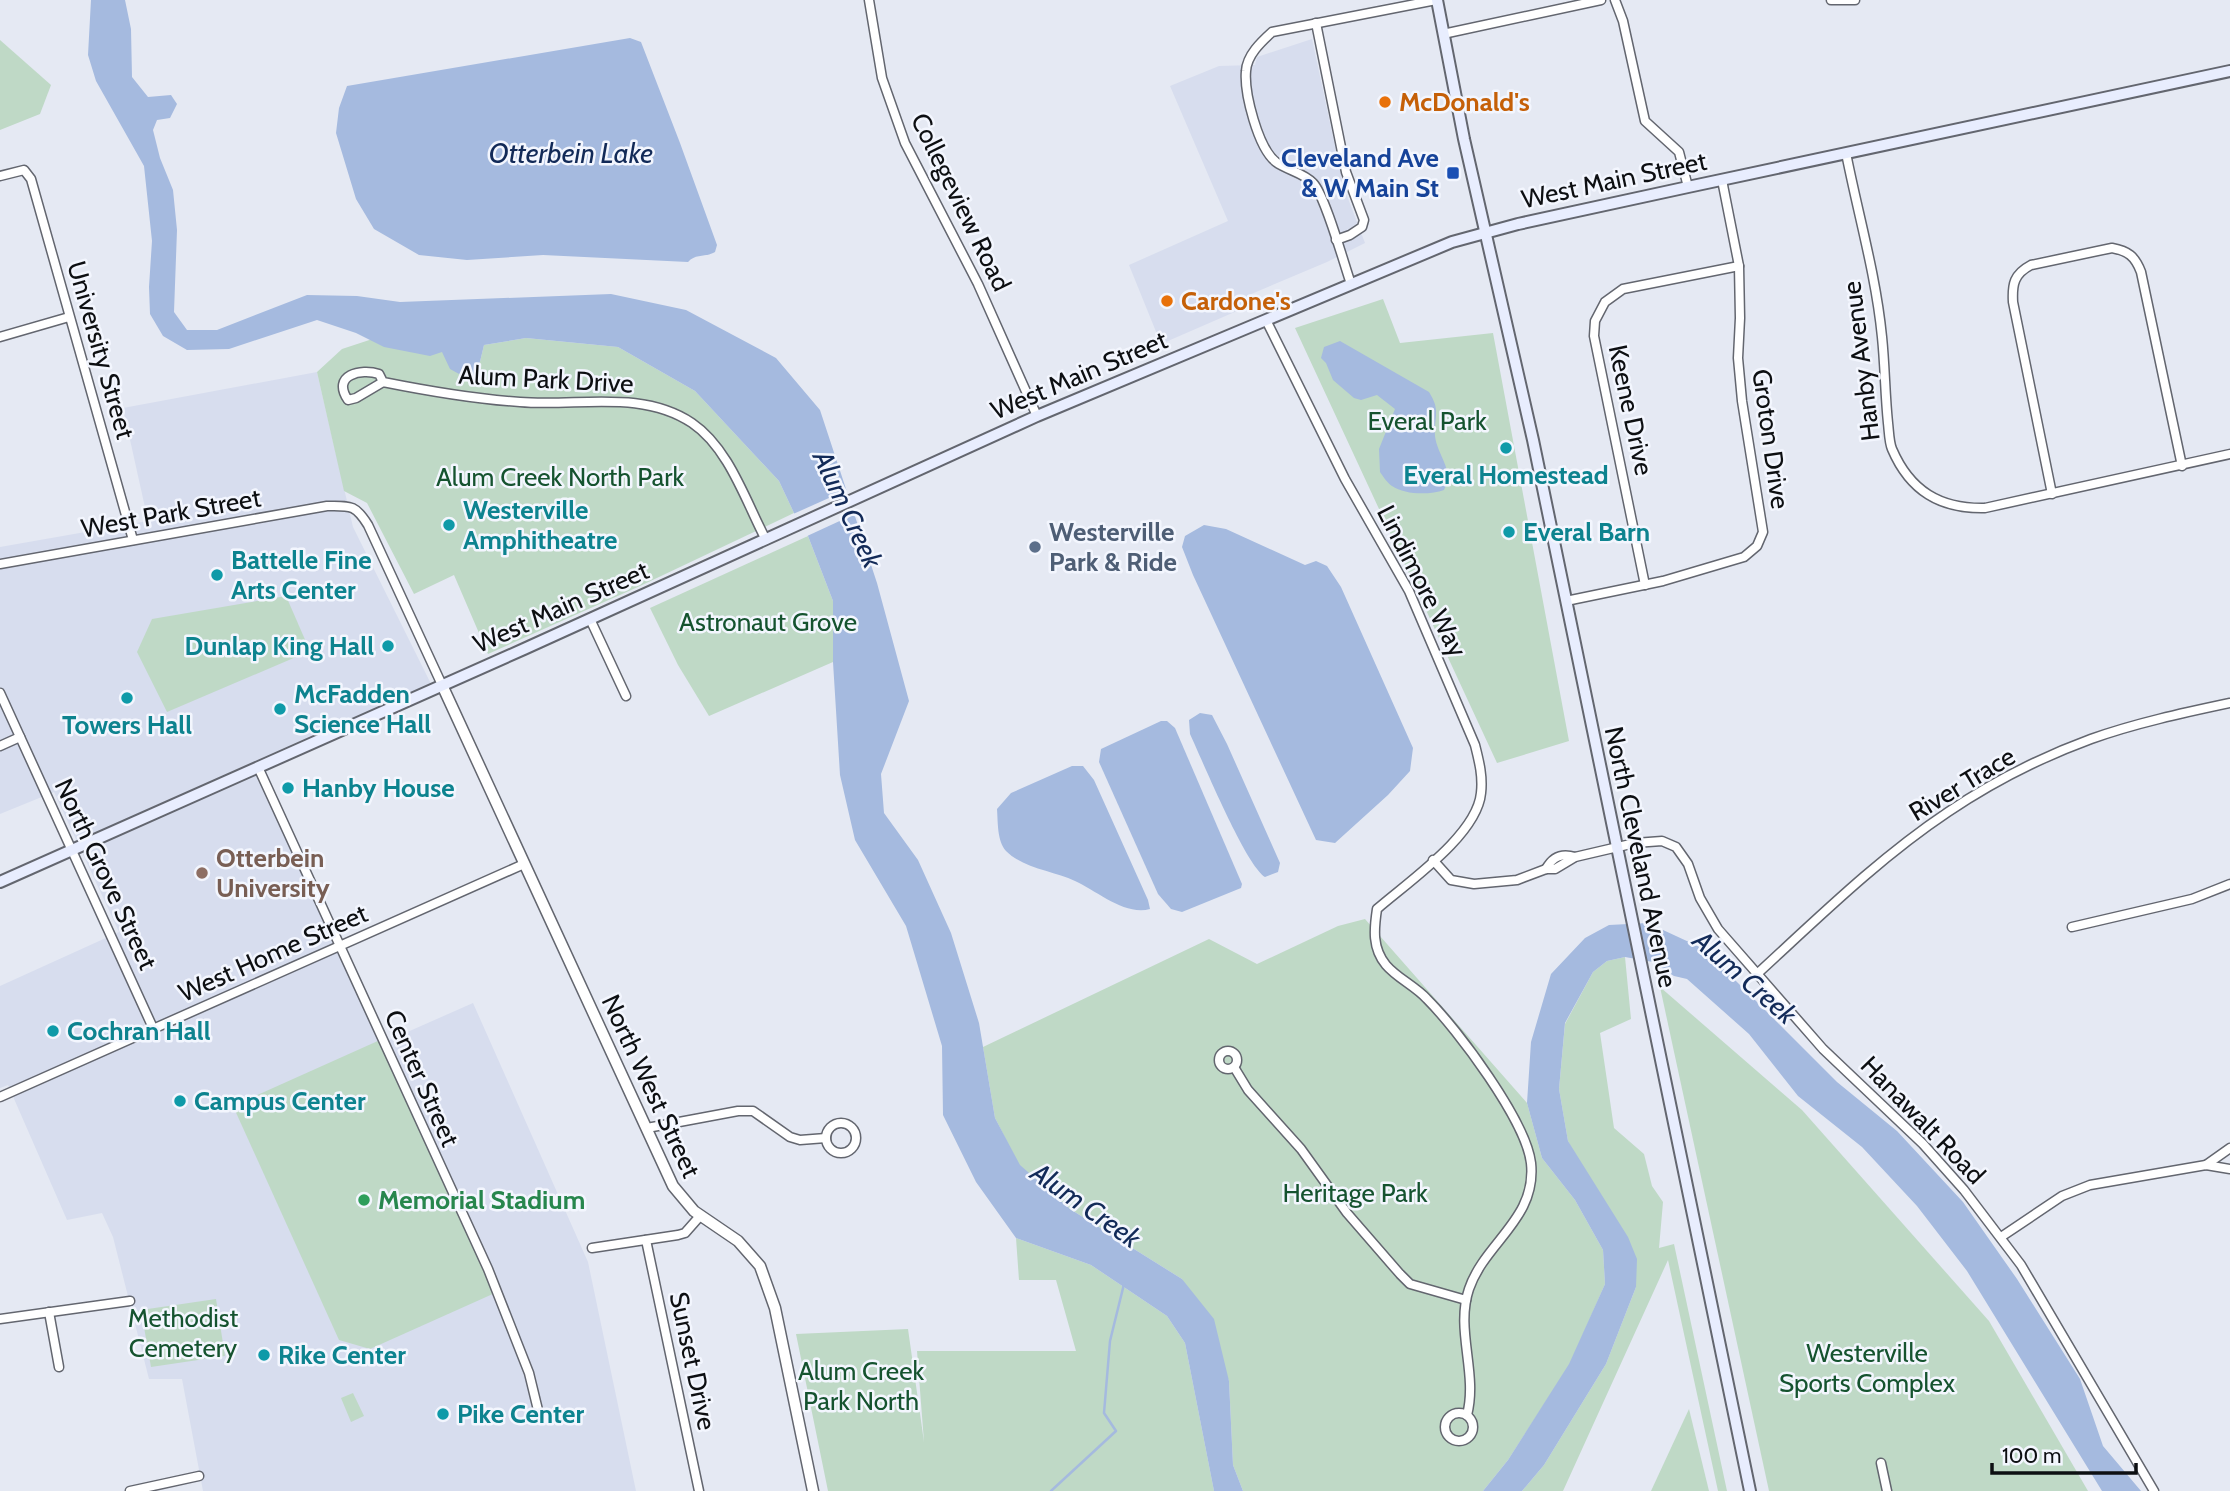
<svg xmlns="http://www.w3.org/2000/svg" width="2230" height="1491" viewBox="0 0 2230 1491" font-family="Cabin,sans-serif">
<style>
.built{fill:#d7ddee}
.green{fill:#bfd9c6}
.water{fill:#a5badf}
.pier{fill:#e5e9f3}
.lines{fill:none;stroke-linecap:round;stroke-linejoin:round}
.stream{stroke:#a5badf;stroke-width:2.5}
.minor-casing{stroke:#63666f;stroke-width:11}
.tertiary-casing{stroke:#63666f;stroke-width:13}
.secondary-casing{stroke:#63666f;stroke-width:14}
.minor{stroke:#fff;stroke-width:8}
.tertiary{stroke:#fff;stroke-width:10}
.secondary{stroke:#e8edfe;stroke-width:10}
.food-dot{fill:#e8710a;stroke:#f3f6fe;stroke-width:2.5}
.transit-dot{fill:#1a4fb4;stroke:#f3f6fe;stroke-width:2.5}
.culture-dot{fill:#0f9aa8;stroke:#f3f6fe;stroke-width:2.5}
.service-dot{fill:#5c6f8a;stroke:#f3f6fe;stroke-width:2.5}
.education-dot{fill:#8d6e63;stroke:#f3f6fe;stroke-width:2.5}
.leisure-dot{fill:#2e9e5b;stroke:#f3f6fe;stroke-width:2.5}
.labels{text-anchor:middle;stroke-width:5;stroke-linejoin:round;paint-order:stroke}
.food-label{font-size:26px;font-weight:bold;fill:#c56008;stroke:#f3f6fe;text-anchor:start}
.transit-label{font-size:26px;font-weight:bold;fill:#164399;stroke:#f3f6fe;text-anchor:end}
.street-label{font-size:26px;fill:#0d0f12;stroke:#f3f6fe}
.park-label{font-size:26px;fill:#15532f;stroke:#f3f6fe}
.culture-label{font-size:26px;font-weight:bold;fill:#0d838f;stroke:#f3f6fe;text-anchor:start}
.service-label{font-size:26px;font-weight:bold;fill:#4e5e75;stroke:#f3f6fe;text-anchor:start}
.education-label{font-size:26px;font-weight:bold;fill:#785e54;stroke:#f3f6fe;text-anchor:start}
.leisure-label{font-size:26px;font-weight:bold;fill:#27864d;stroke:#f3f6fe;text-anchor:start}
.water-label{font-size:28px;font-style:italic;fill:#122a58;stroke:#f3f6fe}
</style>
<rect width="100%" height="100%" fill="#e5e9f3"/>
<g class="built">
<polygon points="1312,39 1344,188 1365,243 1327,262 1249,295 1253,304 1161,344 1129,265 1228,221 1170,86 1219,66 1255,65 1257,57"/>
<polygon points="317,372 353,527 431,684 261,761 387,1041 473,1003 588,1262 636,1491 203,1491 182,1379 149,1379 113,1237 102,1213 67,1220 8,1085 0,1088 0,986 119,932 54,792 0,814 0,547 148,521 123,408"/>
</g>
<g class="green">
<polygon points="0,40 51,85 40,114 0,130"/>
<polygon points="1383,299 1400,343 1493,333 1569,741 1497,763 1295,328"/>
<polygon points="415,325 477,374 484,345 526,338 618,347 695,391 779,481 794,513 640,586 488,654 454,575 414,594 367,503 344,491 317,372 342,349"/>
<polygon points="808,536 833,601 833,662 709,716 678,665 650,608"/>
<polygon points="286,596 310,651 167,712 137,652 152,619"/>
<polygon points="1365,919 1527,1103 1542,1158 1575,1200 1603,1250 1605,1284 1570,1364 1508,1460 1483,1491 1243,1491 1233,1465 1229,1381 1182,1279 1070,1209 1019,1165 995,1118 983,1047 1209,939 1257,964 1338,926"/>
<polygon points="1625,957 1631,1019 1600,1033 1614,1128 1644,1154 1652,1186 1663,1202 1659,1248 1674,1244 1727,1491 1718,1491 1668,1260 1563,1491 1522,1491 1544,1465 1606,1364 1636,1287 1568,1141 1559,1089 1565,1024 1593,972 1607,961"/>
<polygon points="1660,987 1802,1110 1989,1321 2088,1491 1769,1491"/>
<polygon points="380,1040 495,1293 370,1349 339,1340 233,1106"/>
<polygon points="1016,1238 1091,1265 1167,1316 1185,1343 1214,1491 828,1491 796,1334 908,1329 924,1442 917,1351 1076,1351 1056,1280 1019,1280"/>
<polygon points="216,1299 225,1356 151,1367 141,1310"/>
<polygon points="353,1393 364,1416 351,1422 341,1398"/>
<polygon points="1689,1409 1709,1491 1651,1491"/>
</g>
<g class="water">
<polygon points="91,0 125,0 131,29 132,77 148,97 171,95 177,104 170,118 157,120 153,130 160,158 173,190 177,230 174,312 187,330 217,330 307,295 357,296 400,302 611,294 686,310 776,358 820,410 877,583 909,701 881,774 884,813 918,860 951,933 979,1023 995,1118 1020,1165 1070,1209 1182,1279 1214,1319 1229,1381 1233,1465 1243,1491 1214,1491 1185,1343 1167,1316 1091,1265 1016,1238 976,1182 943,1115 942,1046 906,926 855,840 840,775 833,662 833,601 808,536 794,513 779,481 695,391 618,347 526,338 484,345 477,374 470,380 450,369 442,352 430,356 384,347 356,333 317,320 229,349 187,350 163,336 150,314 149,287 152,241 144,166 96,81 88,55"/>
<path d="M630 38 641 42 680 143 717 245 715 252C705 258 696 253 688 262L543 255 467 260 419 255 374 229 356 199 336 133 339 108 347 86Z"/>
<path d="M1340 341 1429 392C1441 411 1434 416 1435 436 1437 455 1455 470 1444 490 1430 495 1405 495 1392 486 1387 483 1383 476 1380 472L1379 449 1395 409 1377 395 1361 400 1354 398 1333 380 1326 363 1321 358 1324 347Z"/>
<polygon points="1204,525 1226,529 1305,565 1316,561 1327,566 1341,587 1413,748 1410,771 1388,795 1335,843 1316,840 1193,575 1182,547 1185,536"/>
<path d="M1200 713 1212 715 1227 744 1280 863 1278 872 1265 877C1245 864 1203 762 1190 734L1189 720Z"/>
<polygon points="1161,721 1167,721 1175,728 1242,884 1241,888 1182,912 1171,909 1158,894 1099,762 1101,749"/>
<path d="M1072 766H1083L1094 780 1148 900 1150 909C1125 916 1097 891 1075 881 1054 871 1024 869 1006 851 997 841 998 822 997 809L1011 793Z"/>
<polygon points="1648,923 1704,949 1837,1082 1897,1131 1963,1202 2017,1279 2080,1379 2103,1446 2141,1491 2102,1491 1967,1271 1917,1206 1862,1147 1798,1096 1749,1034 1687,979 1674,976 1653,962 1625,957 1607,961 1593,972 1565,1023 1559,1089 1568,1141 1628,1237 1637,1259 1636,1287 1606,1364 1544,1465 1522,1491 1483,1491 1508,1460 1569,1364 1605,1284 1603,1250 1575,1200 1542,1158 1527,1103 1531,1042 1551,974 1585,938 1609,925"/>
</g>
<polygon class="pier" points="849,489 857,513 805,537 791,515"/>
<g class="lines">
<polyline class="stream" points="1051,1491 1116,1431 1104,1413 1110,1341 1124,1284"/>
<defs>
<g id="minor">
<polyline points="869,0 882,78 905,143 978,284 1037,416"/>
<polyline points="1615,0 1623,21 1645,121 1679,152 1688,187"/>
<polyline points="1831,0 1855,0"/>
<polyline points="1316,23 1346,172 1364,220 1362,227 1350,235 1336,240"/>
<polyline points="1443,34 1601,0"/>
<path d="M1846 153C1858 214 1876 275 1882 337 1885 366 1885 394 1888 423 1889 431 1889 442 1892 449 1910 491 1940 509 1985 508L2230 454"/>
<polyline points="0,176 24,170 31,179 133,540"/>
<path d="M1351 284C1344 264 1325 195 1313 183 1304 173 1287 170 1276 162 1258 148 1244 93 1246 71 1247 55 1261 42 1272 32L1436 0"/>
<path d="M1266 320 1345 479 1409 591 1475 745C1479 761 1483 776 1481 793 1477 835 1408 882 1377 909 1374 929 1372 948 1386 965 1397 978 1415 986 1427 999 1458 1030 1526 1121 1531 1163 1537 1219 1485 1242 1469 1289 1455 1330 1478 1373 1467 1415"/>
<polyline points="0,337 69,317"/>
<path d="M383 382 356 398 348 400C331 375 361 368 379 374L383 382C428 391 474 399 520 402 577 407 641 389 692 423 729 448 746 502 766 540"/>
<path d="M2052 494 2013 302C2012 284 2014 274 2031 265L2112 248C2128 251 2135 256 2141 272L2182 466"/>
<path d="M0 564 327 506C350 506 355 504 368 525L442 685"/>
<polyline points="1645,585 1594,336 1595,321 1605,302 1623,289 1739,266"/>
<polyline points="1566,601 1663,581 1744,557 1757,546 1763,532 1742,401 1738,358 1740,318 1739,266 1722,180"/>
<polyline points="590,619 626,696"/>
<polyline points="0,693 153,1028"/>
<polyline points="0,746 20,737"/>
<polyline points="258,767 488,1269 529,1373 538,1410"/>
<polyline points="1433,860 1451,880 1474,884 1517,880 1546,869 1555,869 1575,857 1635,843 1662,841 1676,847 1688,864 1700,898 1718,929 1823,1049 1923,1144 1964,1190 2021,1265 2154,1491"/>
<path d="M1546 869C1553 856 1562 853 1575 857"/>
<polyline points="2072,927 2192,899 2230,884"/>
<path d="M1757 974C1818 918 1879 858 1948 812 1991 783 2042 757 2091 739 2136 723 2183 713 2230 703"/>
<circle cx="1228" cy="1060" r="9"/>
<polyline points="1234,1067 1248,1090 1301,1149 1347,1213 1400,1274 1410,1284 1466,1300"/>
<polyline points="0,1097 524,864"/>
<circle cx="841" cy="1138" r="15"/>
<polyline points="647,1128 738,1111 753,1111 790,1137 800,1140 826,1138"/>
<polyline points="2206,1165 2230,1148"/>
<polyline points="2001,1237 2062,1196 2090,1185 2206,1165 2230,1169"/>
<polyline points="646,1240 699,1491"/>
<polyline points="592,1248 678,1235 685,1233 700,1216"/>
<polyline points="49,1312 59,1367"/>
<polyline points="0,1319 130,1301"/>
<circle cx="1459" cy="1427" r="14"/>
<polyline points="1881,1463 1887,1491"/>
<polyline points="130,1491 199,1476"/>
</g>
<polyline id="tertiary" points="442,685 673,1186 694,1211 738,1241 760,1266 775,1308 813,1491"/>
<g id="secondary">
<polyline points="1437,0 1464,139 1533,440 1750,1491"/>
<polyline points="0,882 524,649 1037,416 1452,242 1518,224 1688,187 2230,71"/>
</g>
</defs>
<use href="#minor" class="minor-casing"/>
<use href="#tertiary" class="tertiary-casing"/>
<use href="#secondary" class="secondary-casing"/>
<use href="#minor" class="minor"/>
<use href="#tertiary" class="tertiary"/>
<use href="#secondary" class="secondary"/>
</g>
<g class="food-dot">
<circle cx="1385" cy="102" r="7"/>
<circle cx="1167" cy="301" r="7"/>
</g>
<rect class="transit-dot" x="1446" y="166" width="14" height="14" rx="3.5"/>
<g class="culture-dot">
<circle cx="1506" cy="448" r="7"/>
<circle cx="449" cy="525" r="7"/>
<circle cx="1509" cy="532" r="7"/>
<circle cx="217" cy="575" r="7"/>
<circle cx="388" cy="646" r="7"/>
<circle cx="127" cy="698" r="7"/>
<circle cx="280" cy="709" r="7"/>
<circle cx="288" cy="788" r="7"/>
<circle cx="53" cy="1031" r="7"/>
<circle cx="180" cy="1101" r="7"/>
<circle cx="264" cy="1355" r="7"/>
<circle cx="443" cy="1414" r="7"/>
</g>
<circle class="service-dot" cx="1035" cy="547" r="7"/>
<circle class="education-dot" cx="202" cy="873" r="7"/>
<circle class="leisure-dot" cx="364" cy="1200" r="7"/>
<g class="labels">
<g class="food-label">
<text x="1399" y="111">McDonald's</text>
<text x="1181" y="310">Cardone's</text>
</g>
<g class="transit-label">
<text x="1439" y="167">Cleveland Ave<tspan x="1439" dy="30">&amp; W Main St</tspan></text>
</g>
<g class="street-label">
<text transform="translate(1614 180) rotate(-12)" y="9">West Main Street</text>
<text transform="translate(961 202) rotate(64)" y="9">Collegeview Road</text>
<text transform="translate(101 350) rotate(74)" y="9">University Street</text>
<text transform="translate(1861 361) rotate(-97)" y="9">Hanby Avenue</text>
<text transform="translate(1079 375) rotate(-23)" y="9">West Main Street</text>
<text transform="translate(546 379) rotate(3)" y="9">Alum Park Drive</text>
<text transform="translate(1631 410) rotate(78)" y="9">Keene Drive</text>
<text transform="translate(1771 439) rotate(82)" y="9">Groton Drive</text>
<text transform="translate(171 513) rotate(-10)" y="9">West Park Street</text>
<text transform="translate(1422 581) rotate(63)" y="9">Lindimore Way</text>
<text transform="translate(561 607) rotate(-24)" y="9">West Main Street</text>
<text transform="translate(1962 784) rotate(-31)" y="9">River Trace</text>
<text transform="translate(1641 857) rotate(78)" y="9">North Cleveland Avenue</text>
<text transform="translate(106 874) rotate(65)" y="9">North Grove Street</text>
<text transform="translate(273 953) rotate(-24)" y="9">West Home Street</text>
<text transform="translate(422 1078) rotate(66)" y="9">Center Street</text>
<text transform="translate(651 1086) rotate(65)" y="9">North West Street</text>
<text transform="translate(1923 1120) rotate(46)" y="9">Hanawalt Road</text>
<text transform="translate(693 1361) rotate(78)" y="9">Sunset Drive</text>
</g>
<g class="park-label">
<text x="1427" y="430">Everal Park</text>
<text x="560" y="486">Alum Creek North Park</text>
<text x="768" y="631">Astronaut Grove</text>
<text x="1355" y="1202">Heritage Park</text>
<text x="183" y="1327">Methodist<tspan x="183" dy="30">Cemetery</tspan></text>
<text x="1867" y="1362">Westerville<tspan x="1867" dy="30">Sports Complex</tspan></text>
<text x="861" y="1380">Alum Creek<tspan x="861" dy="30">Park North</tspan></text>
</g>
<g class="culture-label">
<text x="1506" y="484" text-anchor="middle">Everal Homestead</text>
<text x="463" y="519">Westerville<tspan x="463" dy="30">Amphitheatre</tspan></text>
<text x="1523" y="541">Everal Barn</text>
<text x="231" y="569">Battelle Fine<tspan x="231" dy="30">Arts Center</tspan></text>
<text x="374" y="655" text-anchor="end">Dunlap King Hall</text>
<text x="294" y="703">McFadden<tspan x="294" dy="30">Science Hall</tspan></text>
<text x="127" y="734" text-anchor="middle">Towers Hall</text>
<text x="302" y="797">Hanby House</text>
<text x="67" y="1040">Cochran Hall</text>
<text x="194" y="1110">Campus Center</text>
<text x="278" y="1364">Rike Center</text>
<text x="457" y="1423">Pike Center</text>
</g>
<g class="service-label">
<text x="1049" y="541">Westerville<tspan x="1049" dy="30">Park &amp; Ride</tspan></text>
</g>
<g class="education-label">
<text x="216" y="867">Otterbein<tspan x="216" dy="30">University</tspan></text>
</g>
<g class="leisure-label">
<text x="378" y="1209">Memorial Stadium</text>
</g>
<g class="water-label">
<text x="571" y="163">Otterbein Lake</text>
<text transform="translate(848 509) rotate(65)" y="10">Alum Creek</text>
<text transform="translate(1745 977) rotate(41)" y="10">Alum Creek</text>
<text transform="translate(1086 1205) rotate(35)" y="10">Alum Creek</text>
</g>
</g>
<path d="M1992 1463v10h144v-10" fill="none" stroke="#0d0f12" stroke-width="3.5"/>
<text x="2002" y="1463" font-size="21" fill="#0d0f12" stroke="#f3f6fe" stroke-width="5" paint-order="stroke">100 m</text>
</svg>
